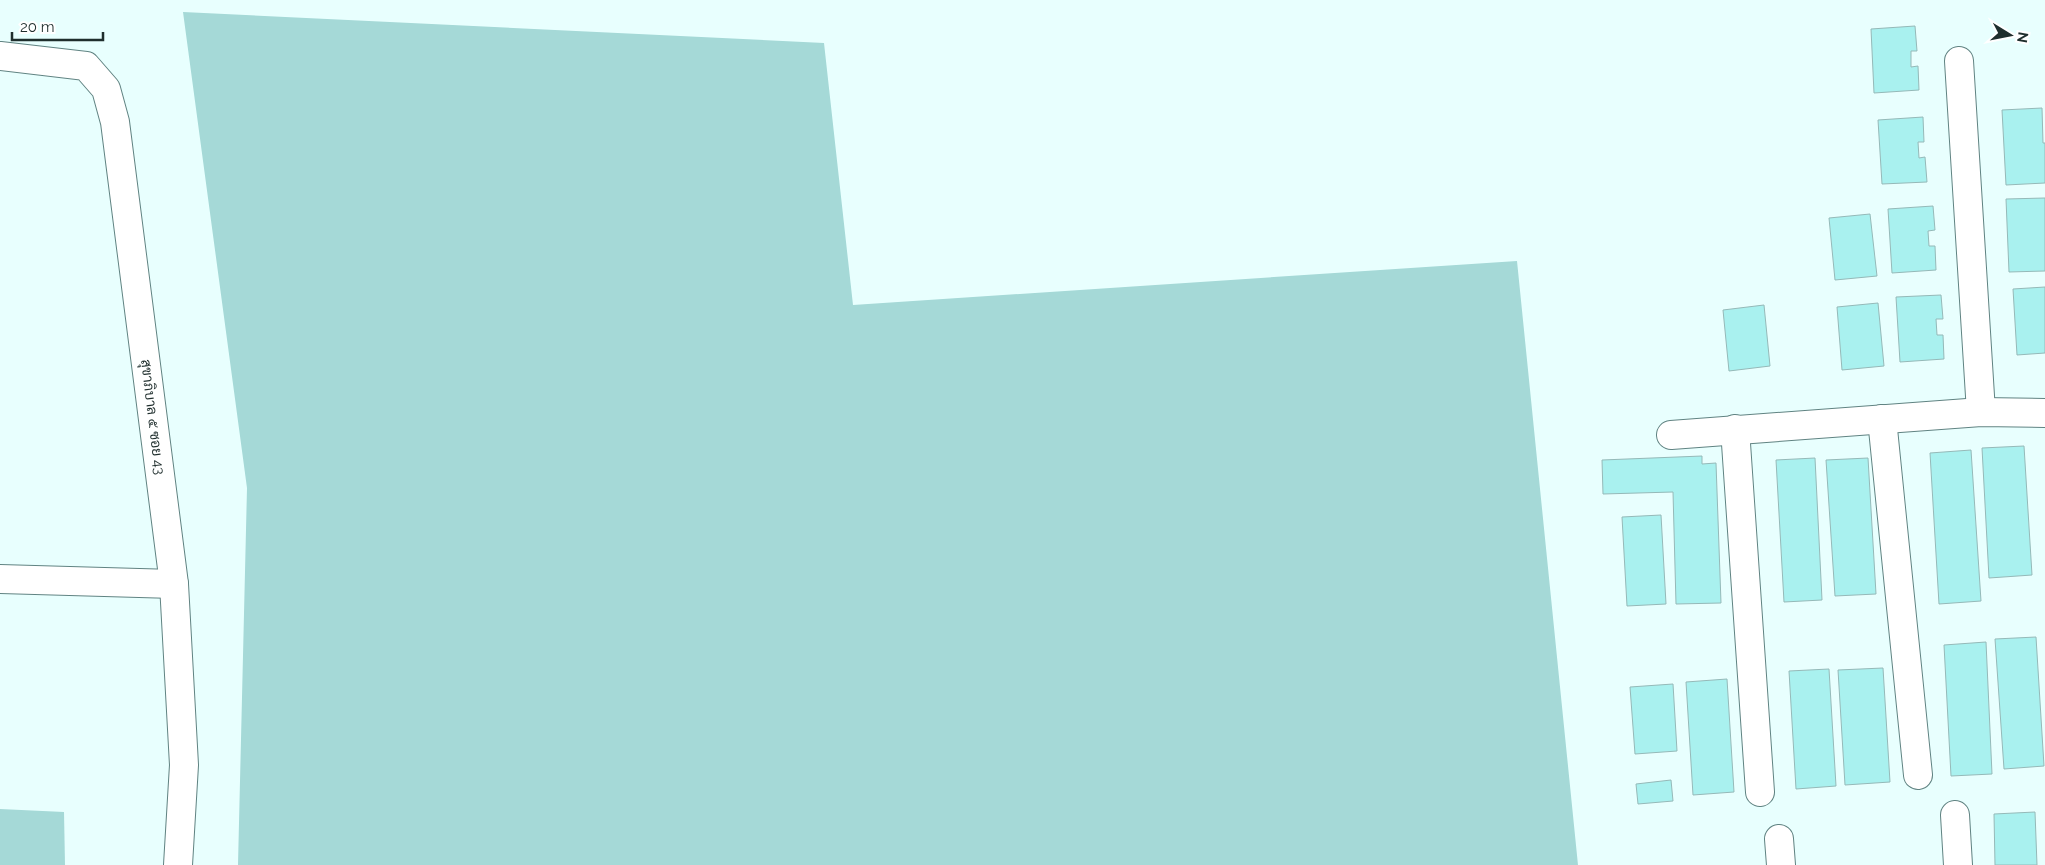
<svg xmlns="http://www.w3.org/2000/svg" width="2045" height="865" viewBox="0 0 2045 865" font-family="Raleway,Sarabun,sans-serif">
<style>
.green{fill:#a5d9d7}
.building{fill:#a9f1ef;stroke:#95b9b8}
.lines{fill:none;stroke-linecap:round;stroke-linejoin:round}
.minor-casing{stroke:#608382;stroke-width:30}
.minor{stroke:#fff;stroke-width:28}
.labels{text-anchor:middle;stroke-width:4;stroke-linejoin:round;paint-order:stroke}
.street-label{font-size:14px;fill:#1f2e2d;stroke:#fff}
</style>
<rect width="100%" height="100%" fill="#e8fffe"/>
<g class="green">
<polygon points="183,12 824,43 853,305 1517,261 1578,865 238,865 247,488"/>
<polygon points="0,809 64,812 65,865 0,865"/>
</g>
<g class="building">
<polygon points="1915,26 1917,51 1911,51 1911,67 1918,66 1919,90 1874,93 1871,29"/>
<polygon points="2042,108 2043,143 2045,143 2045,183 2006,185 2002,110"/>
<polygon points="1923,117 1924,142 1918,142 1919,158 1925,157 1927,182 1882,184 1878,120"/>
<polygon points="2045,198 2045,271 2009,272 2006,199"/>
<polygon points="1933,206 1935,230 1928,231 1929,246 1935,246 1936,270 1892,273 1888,209"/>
<polygon points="1870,214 1877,276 1835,280 1829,218"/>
<polygon points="2045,287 2045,353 2017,355 2013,289"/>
<polygon points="1941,295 1943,319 1936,319 1937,335 1943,335 1944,359 1900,362 1896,297"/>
<polygon points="1878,303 1884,366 1842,370 1837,307"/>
<polygon points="1764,305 1770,366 1729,371 1723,310"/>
<polygon points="2024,446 2032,575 1989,578 1982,448"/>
<polygon points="1971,450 1981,601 1939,604 1930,453"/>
<polygon points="1702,456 1702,464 1716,463 1721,603 1676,604 1673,492 1603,494 1602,460"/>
<polygon points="1815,458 1822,600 1784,602 1776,460"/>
<polygon points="1868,458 1876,594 1835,596 1826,460"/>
<polygon points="1661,515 1666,604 1627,606 1622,517"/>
<polygon points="2036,637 2044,766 2004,769 1995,639"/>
<polygon points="1986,642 1992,774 1951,776 1944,645"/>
<polygon points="1883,668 1890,782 1845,785 1838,670"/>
<polygon points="1829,669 1836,786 1796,789 1789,671"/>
<polygon points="1727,679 1734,792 1693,795 1686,682"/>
<polygon points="1673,684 1677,751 1635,754 1630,687"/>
<polygon points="1671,780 1673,801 1638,804 1636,784"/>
<polygon points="2035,812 2037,865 1995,865 1994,814"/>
</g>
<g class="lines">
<defs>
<g id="minor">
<polyline points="0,56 86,66 106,89 115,122 174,584 184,765 178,865"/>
<polyline points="1959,61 1981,412"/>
<polyline points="1882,419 1918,775"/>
<polyline points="1735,429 1760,792"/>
<polyline points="1671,435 1981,412 2045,413"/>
<polyline points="0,579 174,584"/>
<polyline points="1955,815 1958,865"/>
<polyline points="1779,839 1781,865"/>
</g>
</defs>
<use href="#minor" class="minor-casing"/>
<use href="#minor" class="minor"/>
</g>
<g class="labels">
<g class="street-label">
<text transform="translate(153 417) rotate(83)" y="5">สุขาภิบาล ๕ ซอย 43</text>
</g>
</g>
<g transform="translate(2010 35) rotate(100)" stroke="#ffffff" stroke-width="4" paint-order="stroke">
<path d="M0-4L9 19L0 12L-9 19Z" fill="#1f2e2d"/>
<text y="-8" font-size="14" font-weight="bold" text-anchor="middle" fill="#1f2e2d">N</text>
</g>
<path d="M12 32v8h91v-8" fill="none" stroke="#1f2e2d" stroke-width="2.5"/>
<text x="20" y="32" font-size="15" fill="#1f2e2d" stroke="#ffffff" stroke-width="4" paint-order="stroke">20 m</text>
</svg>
